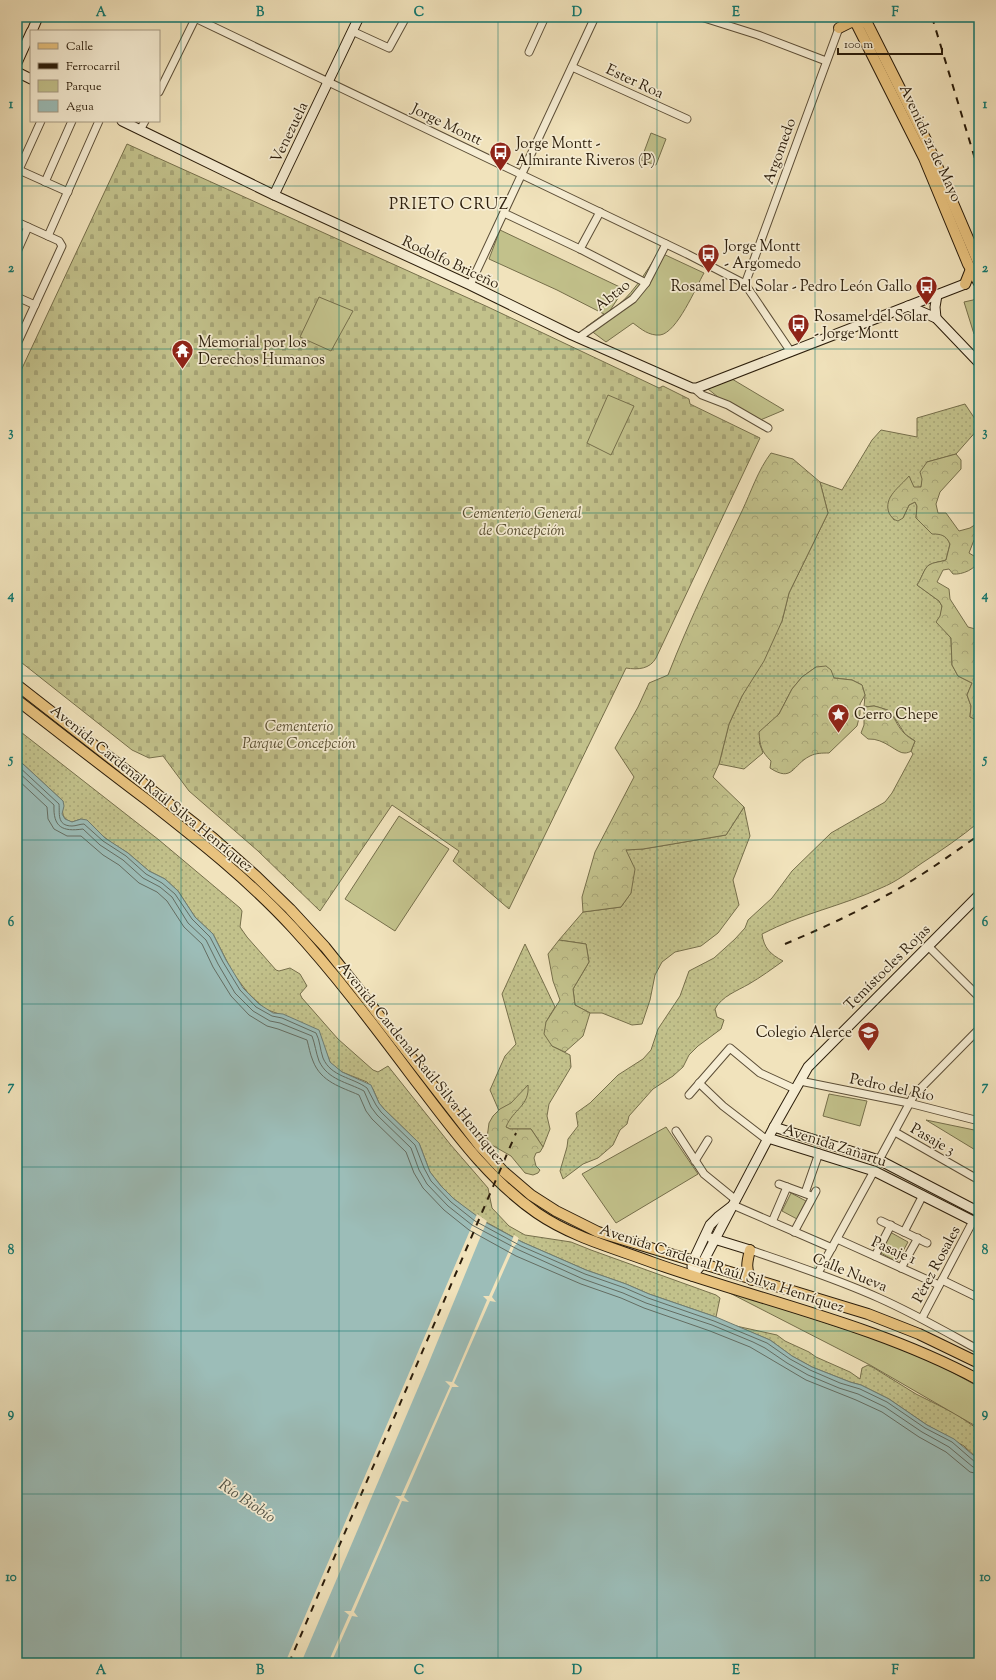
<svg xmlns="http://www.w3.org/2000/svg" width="996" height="1680" viewBox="0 0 996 1680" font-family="'Sorts Mill Goudy',serif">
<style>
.grass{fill:url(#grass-dots);stroke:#766f4b}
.forest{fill:url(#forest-crowns);stroke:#766f4b}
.cemetery{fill:url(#cemetery-stones);stroke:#766f4b}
.park{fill:#c2c18b;stroke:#766f4b}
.water{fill:#9cbdb8;stroke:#6f7d73}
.pier{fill:#f1e3bc}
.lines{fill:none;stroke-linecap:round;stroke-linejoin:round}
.shore{stroke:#646d62;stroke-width:1}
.street-casing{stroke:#5c4e37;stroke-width:9}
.secondary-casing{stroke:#2b1d0b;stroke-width:11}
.primary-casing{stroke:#2b1d0b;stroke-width:12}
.street{stroke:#f6edd3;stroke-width:7}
.secondary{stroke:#f6edd3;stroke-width:9}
.primary{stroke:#e8c27e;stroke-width:10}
.rail{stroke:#2b1d0b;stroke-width:2;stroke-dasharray:7 7;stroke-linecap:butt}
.grid{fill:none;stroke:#0f766e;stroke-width:1;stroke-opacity:0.55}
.labels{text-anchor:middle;stroke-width:3.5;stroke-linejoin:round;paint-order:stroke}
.street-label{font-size:15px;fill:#2b1d0b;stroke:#f6edd3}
.poi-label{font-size:15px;fill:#2b1d0b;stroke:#f6edd3;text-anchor:start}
.park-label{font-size:15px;font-style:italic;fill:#584e31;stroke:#f6edd3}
.neighbourhood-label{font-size:16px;letter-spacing:1px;fill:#2b1d0b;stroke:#f6edd3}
.water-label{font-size:16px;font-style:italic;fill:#535548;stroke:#f6edd3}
.neatline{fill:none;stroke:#0f766e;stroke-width:1.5}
.grid-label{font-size:13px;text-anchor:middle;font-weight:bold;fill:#0f766e}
</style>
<defs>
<pattern id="grass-dots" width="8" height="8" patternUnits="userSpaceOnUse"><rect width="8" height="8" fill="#c2c18b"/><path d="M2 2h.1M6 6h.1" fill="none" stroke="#a7a577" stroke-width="1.8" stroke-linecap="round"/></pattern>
<pattern id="forest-crowns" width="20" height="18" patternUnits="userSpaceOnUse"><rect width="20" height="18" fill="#c2c18b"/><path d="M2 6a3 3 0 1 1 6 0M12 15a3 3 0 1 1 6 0" fill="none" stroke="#a7a577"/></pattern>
<pattern id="cemetery-stones" width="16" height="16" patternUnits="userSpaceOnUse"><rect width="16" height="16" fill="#c2c18b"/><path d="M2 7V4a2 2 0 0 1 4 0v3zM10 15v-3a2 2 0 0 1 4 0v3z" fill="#a7a577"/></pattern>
</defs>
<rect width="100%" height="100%" fill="#f1e3bc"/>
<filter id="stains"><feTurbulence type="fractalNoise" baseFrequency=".005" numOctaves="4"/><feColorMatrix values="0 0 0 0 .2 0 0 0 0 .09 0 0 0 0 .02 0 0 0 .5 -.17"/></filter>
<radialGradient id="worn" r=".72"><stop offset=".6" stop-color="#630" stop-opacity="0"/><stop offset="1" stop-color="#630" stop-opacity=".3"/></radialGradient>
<g class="grass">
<path d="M965 404 979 425V428L956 454 927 462 921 487 914 488 909 477 888 507 890 514 894 520 903 518 909 505 915 502 917 506 916 518 947 538 950 544 946 560C941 562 934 562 929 565 924 568 921 580 917 585L939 601 942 606C940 621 940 627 951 638L952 665 958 676 972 683 967 695 971 706 970 717 979 721V822C961 837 942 850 922 863 909 872 896 882 881 888 842 906 800 914 762 934 764 948 770 954 783 961 772 969 761 977 749 984 737 991 722 996 715 1009L717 1017 724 1020 721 1029 698 1046 689 1055 683 1067 673 1076 653 1089 629 1116 627 1124 620 1130 613 1145 598 1158 583 1164 563 1179 560 1171 567 1147 568 1139 578 1126 576 1113 590 1103 618 1075 643 1059 651 1050 658 1029 680 996 689 971 714 958 735 939 745 928 748 920 772 898 792 871 831 833 885 802 892 793 913 754 911 751 915 741 905 734 894 717 888 710 874 706 864 707 865 695 862 685 852 680 834 678 816 667 802 677 792 689 779 714 759 742 763 753 744 769 719 764 729 724 742 696 782 621 789 593 828 513 820 482 842 490 872 440 881 430 917 437V418Z"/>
<path d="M17 729 159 840 240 908 242 911 240 927 247 937 276 970 279 971 290 968 300 974 307 986 300 994 302 998 338 1039 373 1070 378 1072 388 1066 450 1144 488 1188 492 1208 509 1226 525 1235 571 1242 591 1250 716 1295 720 1298 716 1317 649 1294 626 1284 586 1270 522 1242 477 1217 454 1199 441 1186 430 1172 419 1143 384 1109 379 1103 373 1089 367 1082 342 1072 335 1067 330 1062 325 1049 293 1019 265 1009 248 993 233 973 213 934 195 917 178 891 165 879 149 871 128 853 112 843 81 819 72 822C61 819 62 811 63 801L23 764 17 760Z"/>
<polygon points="744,807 750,836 733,880 739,905 718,933 701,946 675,952 662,962 655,975 650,1000 642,1024 632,1025 602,1013 590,1013 575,1005 573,989 589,962 586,944 559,940 583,912 621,907 631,893 625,850 643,849 726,835"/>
<polygon points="525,944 555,1007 546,1022 552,1046 570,1055 571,1067 549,1104 547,1116 550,1129 543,1147 531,1129 510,1129 506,1127 490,1090 505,1056 516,1044 502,994"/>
<polygon points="736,1326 777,1335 785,1341 809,1352 816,1357 850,1372 860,1379 862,1368 868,1365 874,1368 916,1394 956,1414 979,1430 979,1460 964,1446 927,1425 889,1399 861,1385 850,1382 812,1367 792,1356 770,1340"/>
</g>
<g class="forest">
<path d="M771 453 793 459 820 482 828 513 789 593 782 621 764 661 742 696 729 724 719 764 713 777 744 807 726 835 643 849 626 850 635 869 631 893 621 907 583 912 582 897 595 852 634 777 615 748 638 707 649 683 668 675C690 619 716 565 742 511 751 492 758 470 771 453Z"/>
<path d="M956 454 961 460V469L940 492 936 504 938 513H946L959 531 970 528 979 522V541L974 540 969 553 979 559C977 569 962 575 953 574L949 569 943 570 937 582 949 589 950 599 968 627 979 630V721L970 717 971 706 967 695 972 683 958 676 952 665 951 638 936 622 940 616 942 606 939 601 917 585C921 580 924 568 929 565 933 562 941 562 946 560L950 544C946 535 941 534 932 534L916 518 917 506 915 502 909 505 903 518 898 521C894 520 891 517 889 513 883 497 900 487 909 476L914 487H921L922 479 920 472 927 462Z"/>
<path d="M826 666 831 670 834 678 852 680 862 685 865 695 860 704V714L857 726 829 753C822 753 816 753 810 756 792 765 793 783 770 768L771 761C761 751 760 746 759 732L779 714 792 689 802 677 816 667Z"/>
<path d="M874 706C897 711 891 719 904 733 907 736 911 739 915 741L911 751C910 752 907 753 905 753 897 754 885 738 868 739L861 733 864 725V707Z"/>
<polygon points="559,940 586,944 589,962 573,989 575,1005 590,1013 583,1036 565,1052 552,1046 544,1034 546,1022 560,1000 553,981 548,954"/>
<path d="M528 1085C530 1106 513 1109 506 1127L510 1129H531L543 1147 540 1152 536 1153 534 1158 536 1166 540 1170 538 1173 533 1175 525 1173 511 1156 490 1144 487 1138 489 1123 493 1116 500 1109 511 1103Z"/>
</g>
<path class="cemetery" d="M127 144 488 307 659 388 663 386 689 399 690 404 760 438 656 658C650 669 638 670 626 668L509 909 453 861 459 851 392 805 320 911 258 851 189 791 163 756 149 758 132 750 17 659V379Z"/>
<g class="park">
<polygon points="651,133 666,139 656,165 641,160"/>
<path d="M500 230 624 289 609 312C631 298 645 273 659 252L704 273C696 287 677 333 660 335 649 336 641 329 633 323L606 342 586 327 604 314 557 290 489 259Z"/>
<polygon points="979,296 979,333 974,334 964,302 973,300"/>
<polygon points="319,297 353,311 331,351 300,337"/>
<polygon points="732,379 784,410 758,421 728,405 708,389"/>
<polygon points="608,395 634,406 611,455 587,443"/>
<polygon points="399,816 449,849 395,931 345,899"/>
<polygon points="829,1094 867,1101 860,1126 823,1116"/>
<polygon points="926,1120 979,1131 979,1147 977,1151"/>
<polygon points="666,1127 698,1174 616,1223 582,1174"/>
<polygon points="791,1193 806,1201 797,1219 782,1211"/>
<polygon points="890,1232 908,1242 897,1262 879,1252"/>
<polygon points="720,1288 881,1341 941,1366 979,1387 979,1428 870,1365"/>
</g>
<polygon class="water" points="17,760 23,764 63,801 64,806 62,814 65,819 72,822 81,819 87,820 105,838 128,853 149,871 165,879 178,891 195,917 213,934 226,960 243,988 259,1004 273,1013 283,1014 319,1030 330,1062 342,1072 371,1085 379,1103 384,1109 419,1143 430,1172 441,1186 454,1199 485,1222 522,1242 586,1270 626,1284 649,1294 716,1317 770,1340 792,1356 812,1367 850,1382 861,1385 889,1399 927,1425 954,1439 979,1460 979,1663 17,1663"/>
<g class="pier">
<polygon points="477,1214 487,1221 427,1367 301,1663 285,1663"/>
<polygon points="514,1235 519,1238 516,1245 515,1245 492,1297 496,1302 490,1301 454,1383 459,1387 452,1387 404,1497 409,1502 402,1501 354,1612 358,1617 352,1616 331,1663 328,1663 349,1615 344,1611 351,1611 400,1500 395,1496 401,1496 450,1386 445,1381 452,1382 487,1300 483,1296 489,1296 512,1244 511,1243"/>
</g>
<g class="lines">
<g class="shore">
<path d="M17 765 59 804C60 812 56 826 72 826 76 826 80 824 84 824L103 841 126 856 146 874 162 883 175 894 192 919 210 937 223 962 240 990 256 1007 272 1016 282 1018 316 1033C320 1040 320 1050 323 1058 331 1077 352 1077 367 1088L376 1105 381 1112 415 1145 424 1168 431 1181 451 1202 475 1221 521 1246 585 1274 625 1288 648 1298 714 1321 767 1343 790 1359 810 1370 840 1383 860 1389 887 1402 925 1428 952 1442 975 1462 979 1463"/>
<path d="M17 771 54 805C53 827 62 832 83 829L100 845 123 860 143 878 160 887 172 897 188 923 206 940 218 964 235 993 253 1011 270 1021 280 1023 312 1036C315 1044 316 1053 319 1061 328 1080 347 1082 364 1091L371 1107 377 1115 411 1148 419 1170 427 1184 448 1206 472 1225 519 1250 583 1279 623 1293 646 1303 712 1325 753 1342 765 1348 787 1363 808 1375 839 1388 858 1394 885 1407 922 1432 949 1447 973 1467 979 1468"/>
<path d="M17 779 47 807 48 819 54 829 67 836H81L103 855 119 865 139 883 157 892 167 901 184 927 202 944 213 967 231 996 249 1015 267 1026 278 1029 307 1040C309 1047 310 1054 313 1061 321 1082 341 1087 359 1095L366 1111 372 1119 406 1152 414 1173 423 1188 444 1210 469 1230 516 1256 581 1284 621 1298 644 1308 710 1331 750 1347 806 1380 856 1400 882 1412 919 1437 946 1452 970 1472 979 1474"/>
</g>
<defs>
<g id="street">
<polyline points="193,17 687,254 745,284 791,352"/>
<polyline points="701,17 758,35 826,61"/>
<polyline points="352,31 389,48 406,17"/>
<polyline points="529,52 545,17"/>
<polyline points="572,67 687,119"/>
<polyline points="159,92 196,17"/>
<polyline points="140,130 145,121"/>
<polyline points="19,170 68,192"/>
<polyline points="17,174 41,121"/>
<polyline points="45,182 72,121"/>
<polyline points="504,213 580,249 646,283"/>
<polyline points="17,222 59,241 62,246 17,344"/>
<polyline points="48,236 99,121"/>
<polyline points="580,249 600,212"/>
<polyline points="17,252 28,227"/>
<polyline points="745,284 839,28"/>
<polyline points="470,285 595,17"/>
<polyline points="17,297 35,305"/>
<polyline points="578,338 633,299 646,283 666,244"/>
<polyline points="694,388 702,395 728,405 768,428"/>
<polyline points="928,946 979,997"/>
<polyline points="800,1081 909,1103 979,1121"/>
<polyline points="699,1083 723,1106 767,1140"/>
<polyline points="689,1095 730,1048 760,1073 795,1089"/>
<polyline points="676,1131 704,1174 736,1200"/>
<polyline points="895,1132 979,1180"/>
<polyline points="879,1160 914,1095 979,1029"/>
<polyline points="695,1161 708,1140"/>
<polyline points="779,1184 809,1195"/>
<polyline points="805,1193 819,1153"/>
<polyline points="733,1205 832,1248"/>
<polyline points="881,1221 927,1243"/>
<polyline points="772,1222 787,1187"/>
<polyline points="794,1232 816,1191"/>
<polyline points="904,1232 923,1195"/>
<polyline points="837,1239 939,1285"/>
<path d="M750 1250C794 1265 837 1279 879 1298 913 1313 946 1332 979 1350"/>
<polyline points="875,1256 891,1225"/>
<polyline points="901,1268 918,1238"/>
<polyline points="818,1273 874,1171"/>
<polyline points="942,1280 979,1298"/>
<polyline points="922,1318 973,1221"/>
</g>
<g id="secondary">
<polyline points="32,31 38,17"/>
<polyline points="17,63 31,32"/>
<polyline points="17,72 31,79"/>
<polyline points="122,121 274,195 470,285 572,335 692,388 697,388 965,284"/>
<polyline points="274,195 359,17"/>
<polyline points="908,306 936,318 979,363"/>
<polyline points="936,318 935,307 937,295"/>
<polyline points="774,1127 879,1160 979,1212"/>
<polyline points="768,1138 874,1171 979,1224"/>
<polyline points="711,1238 750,1250"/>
<polyline points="692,1267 693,1261 710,1225 719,1216 732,1206"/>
<polyline points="692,1276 702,1264 774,1127 808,1067 979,895"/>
</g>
<g id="primary">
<polyline points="853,17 924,158 968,264 979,283"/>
<polyline points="864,17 926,140 979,264"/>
<polyline points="839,28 851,22 861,23"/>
<polyline points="965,284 971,269"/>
<polyline points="17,685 213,838 257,877 290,909 325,947 357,987 479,1145 503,1171 531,1195 556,1211 598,1232 868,1314 919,1334 979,1363"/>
<path d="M17 700C60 733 103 767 147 800 198 840 249 880 293 928 338 977 378 1031 418 1084 454 1131 488 1179 537 1213 572 1237 614 1248 654 1263 762 1301 877 1325 979 1380"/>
<path d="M750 1250C747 1262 745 1269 752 1280"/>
</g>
</defs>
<use href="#street" class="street-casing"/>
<use href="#secondary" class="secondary-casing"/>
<use href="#primary" class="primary-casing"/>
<use href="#street" class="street"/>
<use href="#secondary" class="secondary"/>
<use href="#primary" class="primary"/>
<g class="rail">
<polyline points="932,17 979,172"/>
<path d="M785 944C820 929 854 914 887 895 919 878 949 856 979 835"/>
<polyline points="289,1663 516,1133"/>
</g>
</g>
<path class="grid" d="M181 17V1663M339 17V1663M498 17V1663M657 17V1663M815 17V1663M17 186H979M17 349H979M17 513H979M17 676H979M17 840H979M17 1004H979M17 1167H979M17 1331H979M17 1494H979"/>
<defs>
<symbol id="bus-pin" viewBox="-11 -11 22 30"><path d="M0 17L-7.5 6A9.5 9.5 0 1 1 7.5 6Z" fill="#8f2418" stroke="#f6edd3"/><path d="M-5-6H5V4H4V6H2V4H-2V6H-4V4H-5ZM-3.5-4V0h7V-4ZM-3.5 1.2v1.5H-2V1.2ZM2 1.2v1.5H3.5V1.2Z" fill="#fff"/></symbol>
<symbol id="temple-pin" viewBox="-11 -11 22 30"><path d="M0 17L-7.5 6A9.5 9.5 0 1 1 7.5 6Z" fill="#8f2418" stroke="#f6edd3"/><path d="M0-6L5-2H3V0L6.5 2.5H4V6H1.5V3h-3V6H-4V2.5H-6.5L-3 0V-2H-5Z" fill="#fff"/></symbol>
<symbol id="sight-pin" viewBox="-11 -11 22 30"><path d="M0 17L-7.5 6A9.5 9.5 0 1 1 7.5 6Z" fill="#8f2418" stroke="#f6edd3"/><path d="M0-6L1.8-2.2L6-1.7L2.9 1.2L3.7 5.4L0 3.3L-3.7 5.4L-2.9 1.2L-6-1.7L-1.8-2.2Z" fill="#fff"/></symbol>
<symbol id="school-pin" viewBox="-11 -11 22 30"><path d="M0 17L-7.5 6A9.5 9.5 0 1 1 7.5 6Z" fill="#8f2418" stroke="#f6edd3"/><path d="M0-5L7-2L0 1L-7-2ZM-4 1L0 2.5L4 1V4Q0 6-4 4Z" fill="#fff"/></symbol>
</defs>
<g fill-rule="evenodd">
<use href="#bus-pin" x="488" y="140" width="25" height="34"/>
<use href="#bus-pin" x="696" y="242" width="25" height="34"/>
<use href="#bus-pin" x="914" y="274" width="25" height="34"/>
<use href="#bus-pin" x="786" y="312" width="25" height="34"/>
<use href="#temple-pin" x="170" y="338" width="25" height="34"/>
<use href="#sight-pin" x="826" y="702" width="25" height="34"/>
<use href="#school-pin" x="856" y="1020" width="25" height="34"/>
</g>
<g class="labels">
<g class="street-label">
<text transform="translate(635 81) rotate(25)" y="5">Ester Roa</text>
<text transform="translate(447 124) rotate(26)" y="5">Jorge Montt</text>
<text transform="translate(289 132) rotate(-64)" y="5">Venezuela</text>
<text transform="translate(931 143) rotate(65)" y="5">Avenida 21 de Mayo</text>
<text transform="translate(779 151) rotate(-70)" y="5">Argomedo</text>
<text transform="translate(451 262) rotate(25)" y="5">Rodolfo Briceño</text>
<text transform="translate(612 295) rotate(-39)" y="5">Abtao</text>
<text transform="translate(152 788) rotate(39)" y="5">Avenida Cardenal Raúl Silva Henríquez</text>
<text transform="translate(887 967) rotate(-45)" y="5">Temístocles Rojas</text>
<text transform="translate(422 1063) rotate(51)" y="5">Avenida Cardenal Raúl Silva Henríquez</text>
<text transform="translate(892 1087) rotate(12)" y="5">Pedro del Río</text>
<text transform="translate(933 1139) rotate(30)" y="5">Pasaje 3</text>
<text transform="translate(835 1145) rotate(18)" y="5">Avenida Zañartu</text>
<text transform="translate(894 1250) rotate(24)" y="5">Pasaje 1</text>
<text transform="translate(936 1264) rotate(-62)" y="5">Pérez Rosales</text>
<text transform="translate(722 1268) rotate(18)" y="5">Avenida Cardenal Raúl Silva Henríquez</text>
<text transform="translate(850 1272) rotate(22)" y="5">Calle Nueva</text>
</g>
<g class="poi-label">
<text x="516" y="148">Jorge Montt -<tspan x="516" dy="17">Almirante Riveros (P)</tspan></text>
<text x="724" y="251">Jorge Montt<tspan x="724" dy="17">- Argomedo</tspan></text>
<text x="912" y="291" text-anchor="end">Rosamel Del Solar - Pedro León Gallo</text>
<text x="814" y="321">Rosamel del Solar<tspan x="814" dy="17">- Jorge Montt</tspan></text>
<text x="198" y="347">Memorial por los<tspan x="198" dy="17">Derechos Humanos</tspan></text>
<text x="854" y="719">Cerro Chepe</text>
<text x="852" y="1037" text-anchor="end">Colegio Alerce</text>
</g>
<g class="park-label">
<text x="522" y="518">Cementerio General<tspan x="522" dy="17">de Concepción</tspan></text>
<text x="299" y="731">Cementerio<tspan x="299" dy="17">Parque Concepción</tspan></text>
</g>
<g class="neighbourhood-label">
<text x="449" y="209">PRIETO CRUZ</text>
</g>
<g class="water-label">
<text transform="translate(248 1500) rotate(34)" y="6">Río Biobío</text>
</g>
</g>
<rect width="996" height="1680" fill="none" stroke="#f1e3bc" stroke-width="44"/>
<rect x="30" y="30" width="130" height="92" fill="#f6edd3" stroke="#a59a83"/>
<rect x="38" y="43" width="20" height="6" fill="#e8c27e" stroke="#a59a83"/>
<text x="66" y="50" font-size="12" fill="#2b1d0b">Calle</text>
<rect x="38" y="63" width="20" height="6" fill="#2b1d0b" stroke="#a59a83"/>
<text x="66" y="70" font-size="12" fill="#2b1d0b">Ferrocarril</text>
<rect x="38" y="80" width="20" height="12" fill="#c2c18b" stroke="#a59a83"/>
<text x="66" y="90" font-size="12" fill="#2b1d0b">Parque</text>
<rect x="38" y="100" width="20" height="12" fill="#9cbdb8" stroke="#a59a83"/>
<text x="66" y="110" font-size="12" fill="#2b1d0b">Agua</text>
<path d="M838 48v6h104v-6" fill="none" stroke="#2b1d0b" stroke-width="2"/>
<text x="844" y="48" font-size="12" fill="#2b1d0b" stroke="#f6edd3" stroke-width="3" paint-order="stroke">100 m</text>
<rect x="22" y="22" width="952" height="1636" class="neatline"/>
<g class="grid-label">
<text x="101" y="16">A</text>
<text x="260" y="16">B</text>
<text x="419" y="16">C</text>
<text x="577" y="16">D</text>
<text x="736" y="16">E</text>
<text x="895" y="16">F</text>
<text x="11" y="108">1</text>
<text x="985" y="108">1</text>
<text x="11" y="272">2</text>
<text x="985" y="272">2</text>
<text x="11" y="436">3</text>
<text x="985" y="436">3</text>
<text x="11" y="599">4</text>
<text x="985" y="599">4</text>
<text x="11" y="763">5</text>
<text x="985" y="763">5</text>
<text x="11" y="926">6</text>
<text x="985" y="926">6</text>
<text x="11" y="1090">7</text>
<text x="985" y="1090">7</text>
<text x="11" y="1254">8</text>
<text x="985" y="1254">8</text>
<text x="11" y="1417">9</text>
<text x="985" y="1417">9</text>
<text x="11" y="1581">10</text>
<text x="985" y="1581">10</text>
<text x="101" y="1674">A</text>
<text x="260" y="1674">B</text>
<text x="419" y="1674">C</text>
<text x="577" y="1674">D</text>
<text x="736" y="1674">E</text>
<text x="895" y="1674">F</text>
</g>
<rect width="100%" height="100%" filter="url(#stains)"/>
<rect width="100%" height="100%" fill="url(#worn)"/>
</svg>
